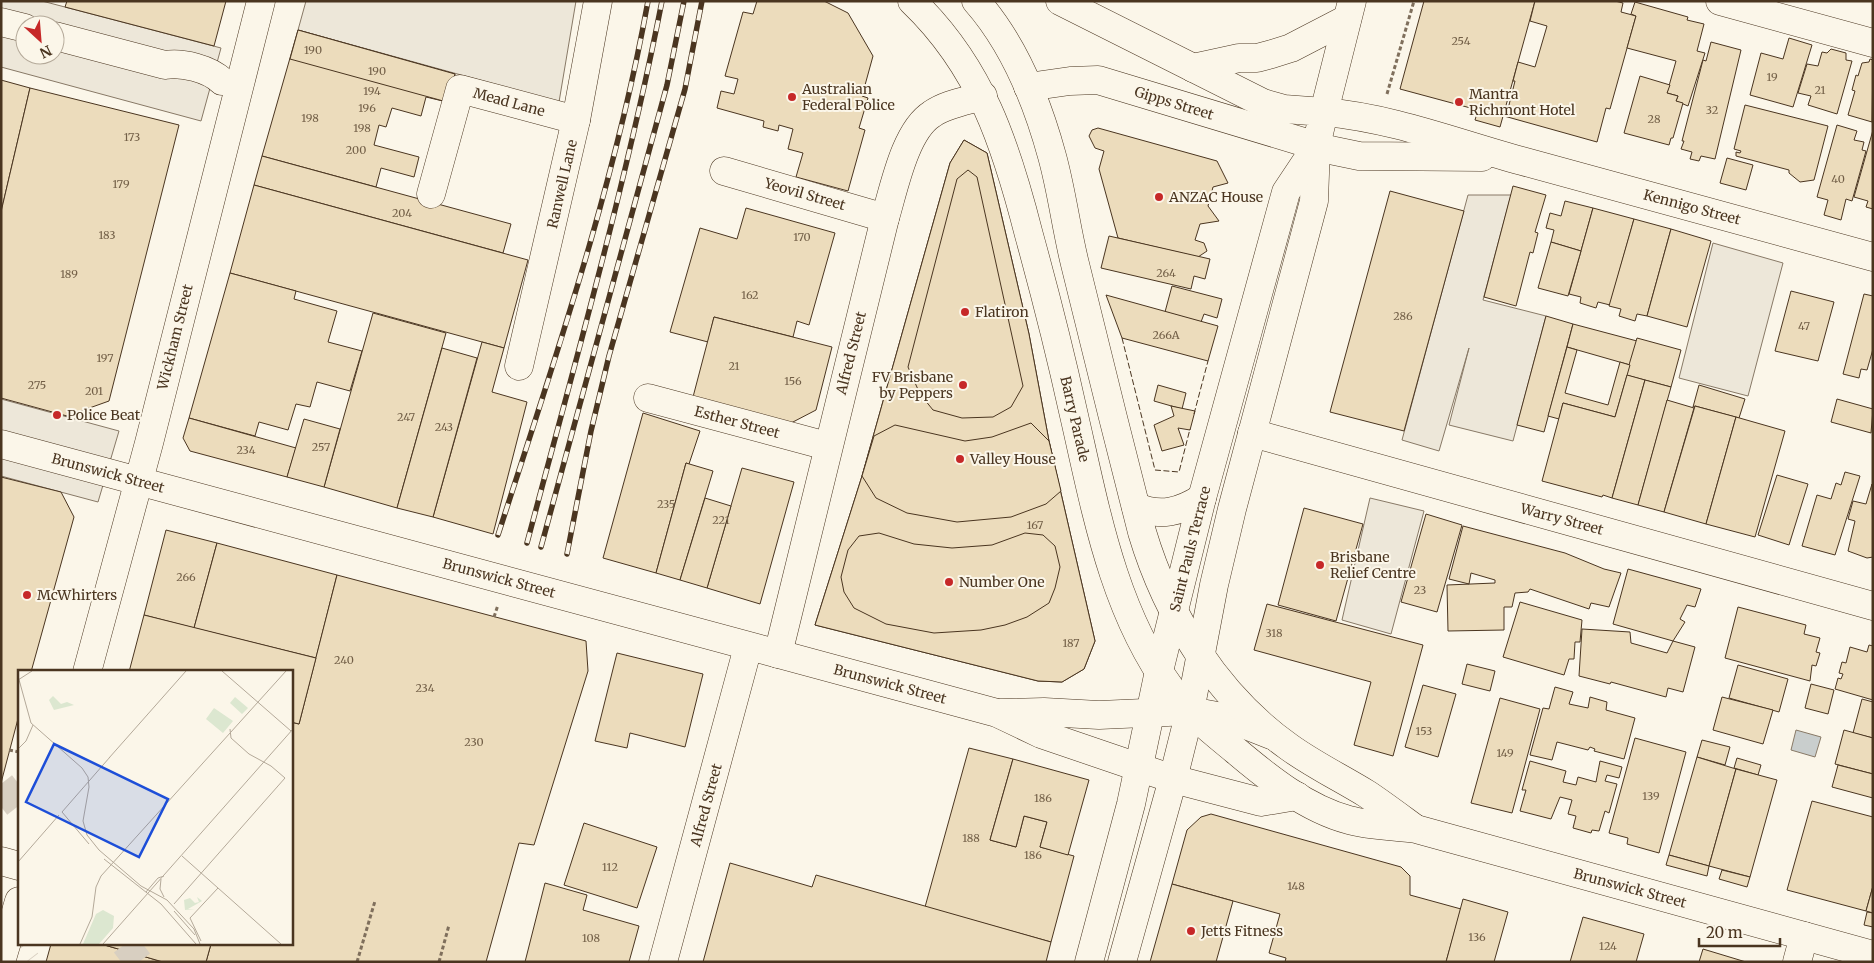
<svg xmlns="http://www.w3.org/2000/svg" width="1874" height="963" viewBox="0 0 1874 963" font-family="Merriweather,serif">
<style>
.parking{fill:#ede7d9;stroke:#887966;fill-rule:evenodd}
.water{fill:#c9cecd;stroke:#887966}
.building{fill:#ecdcbc;stroke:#4a3520}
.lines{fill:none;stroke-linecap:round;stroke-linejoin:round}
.highway-tunnel{stroke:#d8cfc1;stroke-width:28;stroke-dasharray:28 14;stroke-linecap:butt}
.minor-casing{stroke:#4a3520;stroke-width:29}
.major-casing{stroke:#4a3520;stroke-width:29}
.highway-casing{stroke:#4a3520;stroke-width:29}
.path{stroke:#7f6f5c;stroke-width:3;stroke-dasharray:4 2.5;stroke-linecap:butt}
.minor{stroke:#fbf6e9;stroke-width:28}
.major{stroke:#fbf6e9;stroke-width:28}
.highway{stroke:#fbf6e9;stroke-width:28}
.rail-casing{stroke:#4a3520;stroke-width:5.5}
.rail{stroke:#fbf6e9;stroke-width:4;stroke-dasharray:11;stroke-linecap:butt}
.fence{stroke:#4a3520;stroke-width:1;stroke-dasharray:6 2.5;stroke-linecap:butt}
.poi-dot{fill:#c62828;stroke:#fbf6e9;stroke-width:2}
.labels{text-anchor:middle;stroke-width:4;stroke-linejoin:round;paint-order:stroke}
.number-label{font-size:11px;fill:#725f47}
.poi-label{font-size:14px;fill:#4a3520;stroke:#fbf6e9;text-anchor:start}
.street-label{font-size:14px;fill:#4a3520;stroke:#fbf6e9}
.inset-road{fill:none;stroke:#b4a999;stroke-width:1}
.view{fill:#1d4ed8;fill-opacity:0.15;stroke:#1d4ed8;stroke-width:2.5}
.inset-edge{fill:none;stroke:#4a3520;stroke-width:2.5}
</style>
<rect width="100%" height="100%" fill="#fbf6e9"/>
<g class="parking">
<path d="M1 1H42L221 48 201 121 1 67ZM25 25H55V55H25Z"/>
<polygon points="306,1 576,1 559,102 298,30"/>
<polygon points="1468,195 1511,195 1483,300 1546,316 1513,441 1449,425 1469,348 1439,451 1402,440"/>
<polygon points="1713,243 1783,263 1748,396 1679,378"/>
<polygon points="1,399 119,431 98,502 1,476"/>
<polygon points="1370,498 1424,511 1391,634 1342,620"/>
</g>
<polygon class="water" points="1796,730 1821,737 1815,757 1791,750"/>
<g class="building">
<polygon points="67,1 226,1 214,46 65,7"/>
<polygon points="757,1 824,1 848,13 873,56 862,96 868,98 859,128 865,130 848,191 796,177 803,153 788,149 793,129 779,125 778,131 763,127 764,121 717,108 721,91 734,94 738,79 725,76 743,12 753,14"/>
<polygon points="1424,1 1535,1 1500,127 1475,120 1478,110 1400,89"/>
<polygon points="1535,1 1615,1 1623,3 1621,12 1636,16 1610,109 1606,108 1597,142 1504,116 1505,108 1508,109 1515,81 1513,81 1518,62 1535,67 1547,26 1530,21"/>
<polygon points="1635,2 1688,17 1687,20 1704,24 1697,51 1705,53 1688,106 1676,101 1678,96 1667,93 1676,61 1627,48 1636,16 1631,14"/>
<polygon points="298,30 455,74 447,102 426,97 421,116 392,108 386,127 379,125 374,145 419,157 414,177 381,168 376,187 262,156"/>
<polygon points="298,30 455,74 447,102 290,59"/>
<polygon points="1789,38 1812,45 1793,107 1750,95 1761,53 1783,59"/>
<polygon points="1711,42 1741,50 1715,159 1701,156 1699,161 1690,159 1692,152 1681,149 1684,141 1682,141 1703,60 1706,61"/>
<polygon points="1831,49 1846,53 1846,60 1852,61 1837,114 1808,105 1811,96 1798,93 1807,64 1818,66 1822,52 1827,53"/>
<polygon points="1870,59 1873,60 1872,122 1848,115 1855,91 1852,90 1856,75 1858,76 1862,63 1869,62"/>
<polygon points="1640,76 1670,85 1667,93 1678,96 1676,101 1683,103 1673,138 1671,138 1669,145 1624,133"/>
<polygon points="1,80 30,88 1,212"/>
<polygon points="30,88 179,125 109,401 67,416 1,398 1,212"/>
<polygon points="1745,105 1828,126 1814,180 1800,182 1789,173 1789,170 1736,156 1736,152 1740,153 1741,151 1734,149"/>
<polygon points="1837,125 1857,131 1854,140 1864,142 1862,150 1866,151 1852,201 1846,199 1841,220 1824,215 1828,200 1817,197"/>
<polygon points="1098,128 1217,161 1228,183 1213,187 1208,206 1219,221 1200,224 1195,240 1204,243 1207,251 1198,257 1118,238 1099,169 1104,151 1095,148 1089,136 1092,130"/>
<polygon points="1873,130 1873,209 1866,207 1868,201 1854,197"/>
<polygon points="964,140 987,153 1029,334 1049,441 1095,641 1084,669 1062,682 1038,681 815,625 862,476 950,163"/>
<polygon points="964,140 987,153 1029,334 1049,441 1095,641 1084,669 1062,682 1038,681 815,625 862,476 950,163"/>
<polygon points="262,156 511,224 503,253 254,185"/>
<polygon points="1727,158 1753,165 1746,190 1720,183"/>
<polygon points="968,170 977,177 1023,386 1011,407 993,417 962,418 933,410 920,394 908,367 957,179"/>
<polygon points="254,185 528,260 504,348 230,273"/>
<polygon points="1513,186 1546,195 1535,232 1538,233 1533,253 1530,252 1516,306 1484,297"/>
<polygon points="1390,191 1464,211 1404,431 1330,412"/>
<polygon points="1565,201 1593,208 1581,251 1551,242 1554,230 1546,228 1550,213 1561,216"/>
<polygon points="746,208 835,233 809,325 797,321 793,337 714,317 708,342 670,332 700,228 737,239"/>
<polygon points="1593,208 1634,219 1610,305 1598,302 1596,308 1580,303 1581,297 1569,294"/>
<polygon points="1634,219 1671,229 1647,316 1637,314 1635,321 1619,316 1621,309 1609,306"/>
<polygon points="1671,229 1711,241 1687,327 1647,316"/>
<polygon points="1109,236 1210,259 1205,279 1194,276 1191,289 1101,268"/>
<polygon points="1551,242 1581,251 1568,296 1538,288"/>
<polygon points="230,273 296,291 294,299 337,311 328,342 362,351 350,391 317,382 310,407 296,404 288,430 259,422 255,436 189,418"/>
<polygon points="1172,286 1222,299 1217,318 1204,314 1201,322 1165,312"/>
<polygon points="1791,291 1834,302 1818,361 1775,351"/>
<polygon points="1864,294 1873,296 1873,349 1867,370 1861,369 1859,378 1843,374"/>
<polygon points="1106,295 1218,326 1208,361 1122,338"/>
<polygon points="373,313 446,333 397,508 324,487"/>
<polygon points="1546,316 1573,324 1544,432 1517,425"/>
<polygon points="714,317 832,347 816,410 791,423 693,397"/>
<polygon points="1573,324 1637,341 1630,365 1567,347"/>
<polygon points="1637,338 1681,350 1671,387 1626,375"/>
<polygon points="482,342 504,348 492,392 527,402 493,534 433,517"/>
<polygon points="1567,347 1577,350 1565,393 1608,405 1620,362 1630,365 1615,417 1563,403 1559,419 1548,416"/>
<polygon points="442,348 477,358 433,517 397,508"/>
<polygon points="1627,375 1645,380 1612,498 1603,495 1602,497 1542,481 1563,403 1615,417"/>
<polygon points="1645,380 1671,387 1638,505 1612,498"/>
<polygon points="1158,385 1186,393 1182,409 1154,401"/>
<polygon points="1699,385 1745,399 1739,418 1695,406 1693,407"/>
<polygon points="1837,399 1873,409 1871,433 1831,422"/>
<polygon points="1667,400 1694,408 1664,512 1638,505"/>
<polygon points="1171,406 1195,411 1190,430 1178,428 1184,445 1162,451 1154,425 1174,416"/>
<polygon points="1695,406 1736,417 1706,524 1664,512"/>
<polygon points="643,413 700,431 689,464 686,463 656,573 603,558"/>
<polygon points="1736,417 1785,431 1755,537 1706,524"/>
<polygon points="189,418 296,448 287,477 190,451 183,438"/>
<polygon points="304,419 340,429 324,487 287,477"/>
<polygon points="1031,423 1049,441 1061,491 1046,504 1011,517 957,522 907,513 876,498 862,476 874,436 895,425 965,441 992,437"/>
<polygon points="686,463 713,471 680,580 656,573"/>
<polygon points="742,468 794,482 760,604 707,588"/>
<polygon points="1845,472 1860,476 1835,555 1802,546 1817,495 1831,499 1836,483 1841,485"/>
<polygon points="1777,475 1808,484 1789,545 1758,535"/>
<polygon points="1,477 61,492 74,517 31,672 19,672 19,715 1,783"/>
<polygon points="1872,484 1873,557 1867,558 1848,551 1855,521 1848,519 1853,501 1866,504"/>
<polygon points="705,498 731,506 707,588 680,580"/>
<polygon points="1304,508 1363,524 1336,621 1278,605"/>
<polygon points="1426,514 1462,525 1437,612 1401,602"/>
<polygon points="1463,526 1565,553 1604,569 1621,573 1609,607 1591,603 1589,609 1530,589 1528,592 1515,593 1512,607 1504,607 1504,630 1448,631 1447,585 1495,583 1495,580 1471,573 1469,584 1449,579"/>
<polygon points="166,530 217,543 194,628 144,615"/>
<polygon points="879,533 914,544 952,548 992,545 1025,533 1043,535 1055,546 1060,567 1055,588 1049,603 1027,617 1005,625 981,630 934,633 886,624 854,608 844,592 841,577 848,550 859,536"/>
<polygon points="217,543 337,575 316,658 194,628"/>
<polygon points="1628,569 1701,589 1695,607 1687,605 1680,619 1685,622 1673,641 1613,624"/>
<polygon points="337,575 586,641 588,671 534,845 519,843 486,962 206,962 211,944 291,944 291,722 299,724"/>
<polygon points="1520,602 1582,620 1580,642 1575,642 1574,659 1569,659 1564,675 1503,657"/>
<polygon points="1267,604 1423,645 1393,756 1354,745 1371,682 1254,650"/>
<polygon points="1738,607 1806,625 1804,634 1820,638 1816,652 1820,653 1816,666 1812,665 1810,681 1725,658"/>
<polygon points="144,615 316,658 299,724 291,722 291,672 129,672"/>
<polygon points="1582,629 1630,632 1631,643 1667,653 1673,641 1695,647 1683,692 1668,688 1666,697 1611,682 1610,684 1579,676"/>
<polygon points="1869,645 1873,646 1873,700 1835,689 1838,678 1841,679 1843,674 1839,673 1842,662 1846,663 1850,647 1867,652"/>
<polygon points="617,653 703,674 685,747 630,733 627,748 595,741"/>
<polygon points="1467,664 1495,671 1490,691 1462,684"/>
<polygon points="1738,665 1788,679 1779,712 1729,698"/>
<polygon points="1811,684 1834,690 1828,714 1805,708"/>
<polygon points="1423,685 1456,694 1438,757 1405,747"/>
<polygon points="1555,687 1573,692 1569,704 1588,708 1590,697 1607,702 1606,710 1635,718 1624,759 1594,751 1595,749 1590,747 1588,750 1557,742 1552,760 1530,755 1543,708 1549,709"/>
<polygon points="1722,697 1773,710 1763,744 1713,730"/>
<polygon points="1500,698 1540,709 1512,813 1471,803"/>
<polygon points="1862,699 1873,702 1873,738 1853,733"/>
<polygon points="1844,730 1873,738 1873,774 1835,764"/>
<polygon points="1635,738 1686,752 1659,853 1627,844 1628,838 1609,833"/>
<polygon points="1702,740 1730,747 1725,765 1697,757"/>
<polygon points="969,748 1013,759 990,840 1016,847 1024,816 1047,822 1040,847 1074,856 1051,942 925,907"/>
<polygon points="1697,757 1736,769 1709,866 1669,855"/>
<polygon points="1737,758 1761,765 1758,775 1734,768"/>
<polygon points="1013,759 1089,780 1068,855 1040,847 1047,822 1024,816 1016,847 990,840"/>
<polygon points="1530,761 1566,771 1563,782 1576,785 1578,777 1596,782 1600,761 1622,767 1619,778 1607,775 1605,781 1617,784 1609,813 1605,811 1599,831 1592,830 1591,833 1573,828 1576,816 1568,814 1572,800 1560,797 1551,819 1520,811 1526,790 1522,790"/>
<polygon points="1838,765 1873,774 1873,798 1832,787"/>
<polygon points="1736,769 1777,780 1750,877 1709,866"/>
<polygon points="1812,801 1873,817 1873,886 1866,911 1787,890"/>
<polygon points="1211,814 1401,867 1410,876 1410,895 1461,909 1446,962 1285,962 1286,958 1269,953 1280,914 1172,884 1187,830 1201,817"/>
<polygon points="584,823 657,847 637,908 564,885"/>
<polygon points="1669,855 1709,866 1707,876 1666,865"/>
<polygon points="730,863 812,887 816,875 1051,942 1046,962 703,962"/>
<polygon points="1722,870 1750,877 1747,887 1719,879"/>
<polygon points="545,883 587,895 583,910 639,926 629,962 525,962"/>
<polygon points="1172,884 1233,901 1216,962 1150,962"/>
<polygon points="1873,886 1873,913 1866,911"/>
<polygon points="1463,899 1508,912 1494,962 1446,962"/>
<polygon points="1867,912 1873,913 1873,927 1864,925"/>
<polygon points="1583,917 1644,934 1636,962 1570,962"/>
<polygon points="51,944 101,944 163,962 46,962"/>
<polygon points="101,944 211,944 206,962 163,962"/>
<polygon points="1703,949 1746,962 1699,962"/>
</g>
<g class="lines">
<g class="highway-tunnel">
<polyline points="1,784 19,807"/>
<polyline points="1,928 27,962"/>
<polyline points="125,944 139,962"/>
</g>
<defs>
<g id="minor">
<polyline points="1720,1 1873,43"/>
<polyline points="1,22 25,28"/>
<path d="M55 36 165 65C183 62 209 69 222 81"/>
<polyline points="1028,87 1070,81 1098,80 1330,150 1359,156 1482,157"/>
<path d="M1324 112C1393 118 1456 143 1522 161 1639 193 1756 225 1873 257"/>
<polyline points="724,171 885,218"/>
<polyline points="431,194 460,89 576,120"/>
<polyline points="519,366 576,120 598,1"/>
<polyline points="648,398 827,446"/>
<polyline points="1252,433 1873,606"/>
<polyline points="1,444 997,713 1041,734 1173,779 1261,802 1297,796"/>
<path d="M778 654 885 218C894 188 905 131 932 114 946 104 966 101 983 96"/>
<polyline points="1001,713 1044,712 1099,715 1190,711 1228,718 1271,735"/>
<polyline points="1,861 19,866"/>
<polyline points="663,962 748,647"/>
<polyline points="1797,962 1804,936"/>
</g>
<g id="major">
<polyline points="1324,112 1352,1"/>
<polyline points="87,672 149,443 261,1"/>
<polyline points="1,962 19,901"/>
</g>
<g id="highway">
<path d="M912 1C981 67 1006 145 1029 235 1045 293 1060 352 1073 411 1095 506 1112 609 1171 689 1189 713 1212 731 1235 750 1268 778 1307 809 1349 820 1370 826 1395 826 1416 829L1873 955"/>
<path d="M976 1C1014 44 1037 101 1052 156 1062 192 1066 228 1075 264 1097 353 1119 443 1142 532 1167 616 1217 696 1289 747 1314 765 1341 778 1367 794 1382 804 1398 816 1413 827"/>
<polyline points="1060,1 1263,103 1284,109 1324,112 1316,146 1314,201 1232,509 1214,585 1190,711 1173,779 1122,962"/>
<polyline points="1193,68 1239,58 1257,58 1272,54 1291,48 1347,19"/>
<path d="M1136 507C1161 517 1180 512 1202 498"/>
<polyline points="1089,962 1131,804 1159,671 1202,498 1286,192 1316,147"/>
</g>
</defs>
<use href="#minor" class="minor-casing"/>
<use href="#major" class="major-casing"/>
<use href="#highway" class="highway-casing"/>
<g class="path">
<polyline points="1387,94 1414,1"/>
<polyline points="494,617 498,605"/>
<polyline points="9,750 19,752"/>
<polyline points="357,962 375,901"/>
<polyline points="439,962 449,925"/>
</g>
<use href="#minor" class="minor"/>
<use href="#major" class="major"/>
<use href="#highway" class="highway"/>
<defs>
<g id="rail">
<path d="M498 535C555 359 615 184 648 1"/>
<path d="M527 543C575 363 626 184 662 1"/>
<polyline points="541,547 667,85 684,1"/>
<polyline points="567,554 591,431 609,356 685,89 702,1"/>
</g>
</defs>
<use href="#rail" class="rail-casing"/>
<use href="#rail" class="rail"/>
<g class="fence">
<polyline points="1122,338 1155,470 1179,472 1190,429"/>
<polyline points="1194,414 1208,361"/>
</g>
</g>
<g class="poi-dot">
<circle cx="792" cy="97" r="5"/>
<circle cx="1459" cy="102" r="5"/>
<circle cx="1159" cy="197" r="5"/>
<circle cx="965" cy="312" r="5"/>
<circle cx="963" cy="385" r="5"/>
<circle cx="57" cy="415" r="5"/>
<circle cx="960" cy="459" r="5"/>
<circle cx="1320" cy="565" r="5"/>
<circle cx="949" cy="582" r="5"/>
<circle cx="27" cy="595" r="5"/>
<circle cx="1191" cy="931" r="5"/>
</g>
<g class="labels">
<g class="number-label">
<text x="1461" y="45">254</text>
<text x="313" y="54">190</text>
<text x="377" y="75">190</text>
<text x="1772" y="81">19</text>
<text x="1820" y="94">21</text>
<text x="372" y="95">194</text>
<text x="367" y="112">196</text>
<text x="1712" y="114">32</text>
<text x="310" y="122">198</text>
<text x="1654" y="123">28</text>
<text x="362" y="132">198</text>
<text x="132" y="141">173</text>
<text x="356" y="154">200</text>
<text x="1838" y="183">40</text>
<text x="121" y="188">179</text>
<text x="402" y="217">204</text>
<text x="107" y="239">183</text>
<text x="802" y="241">170</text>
<text x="1166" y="277">264</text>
<text x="69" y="278">189</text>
<text x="750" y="299">162</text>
<text x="1403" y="320">286</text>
<text x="1804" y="330">47</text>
<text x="1166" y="339">266A</text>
<text x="105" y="362">197</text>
<text x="734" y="370">21</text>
<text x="793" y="385">156</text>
<text x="37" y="389">275</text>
<text x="94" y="395">201</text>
<text x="406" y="421">247</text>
<text x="444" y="431">243</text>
<text x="321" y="451">257</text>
<text x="246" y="454">234</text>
<text x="666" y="508">235</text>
<text x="721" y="524">221</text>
<text x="1035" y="529">167</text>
<text x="186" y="581">266</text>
<text x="1420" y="594">23</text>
<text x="1274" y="637">318</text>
<text x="1071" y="647">187</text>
<text x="344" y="664">240</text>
<text x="425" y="692">234</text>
<text x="1424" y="735">153</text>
<text x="474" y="746">230</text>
<text x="1505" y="757">149</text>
<text x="1651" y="800">139</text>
<text x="1043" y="802">186</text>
<text x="971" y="842">188</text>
<text x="1033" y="859">186</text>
<text x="610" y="871">112</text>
<text x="1296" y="890">148</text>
<text x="1477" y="941">136</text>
<text x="591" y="942">108</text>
<text x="1608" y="950">124</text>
</g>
<g class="poi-label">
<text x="802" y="94">Australian<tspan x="802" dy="16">Federal Police</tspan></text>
<text x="1469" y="99">Mantra<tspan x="1469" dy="16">Richmont Hotel</tspan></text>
<text x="1169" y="202">ANZAC House</text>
<text x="975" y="317">Flatiron</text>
<text x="953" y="382" text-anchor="end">FV Brisbane<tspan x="953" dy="16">by Peppers</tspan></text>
<text x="67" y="420">Police Beat</text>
<text x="970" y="464">Valley House</text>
<text x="1330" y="562">Brisbane<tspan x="1330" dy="16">Relief Centre</tspan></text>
<text x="959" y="587">Number One</text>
<text x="37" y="600">McWhirters</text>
<text x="1201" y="936">Jetts Fitness</text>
</g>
<g class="street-label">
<text transform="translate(509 102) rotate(15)" y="5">Mead Lane</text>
<text transform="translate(1174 103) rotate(17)" y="5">Gipps Street</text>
<text transform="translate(562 184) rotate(-77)" y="5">Ranwell Lane</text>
<text transform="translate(805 194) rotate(16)" y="5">Yeovil Street</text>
<text transform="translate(1692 207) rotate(15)" y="5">Kennigo Street</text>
<text transform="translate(175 337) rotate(-76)" y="5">Wickham Street</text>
<text transform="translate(851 353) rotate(-76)" y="5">Alfred Street</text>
<text transform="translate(1075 419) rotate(77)" y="5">Barry Parade</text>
<text transform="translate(737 422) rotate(15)" y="5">Esther Street</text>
<text transform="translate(108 473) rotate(15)" y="5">Brunswick Street</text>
<text transform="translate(1562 519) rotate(15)" y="5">Warry Street</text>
<text transform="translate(1190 549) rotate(-76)" y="5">Saint Pauls Terrace</text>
<text transform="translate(499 578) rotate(15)" y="5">Brunswick Street</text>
<text transform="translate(890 684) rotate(15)" y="5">Brunswick Street</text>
<text transform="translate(706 805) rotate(-75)" y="5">Alfred Street</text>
<text transform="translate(1630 888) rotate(15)" y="5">Brunswick Street</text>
</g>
</g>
<g transform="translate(18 670)">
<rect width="275" height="275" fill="#fbf6e9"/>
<path d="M35 26 43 34 49 32 56 35 36 40 31 30ZM217 27 230 38 224 44 212 33ZM196 38 215 51 205 63 188 49ZM179 227 184 231 170 239H177L167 240 166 230 172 228 177 233 181 232ZM85 240 96 246 95 258 81 274H65L78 244Z" fill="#dce7d0"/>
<path class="inset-road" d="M204 1 273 61M0 6 13 53 64 98 70 107 71 117 65 151 69 165 81 180 123 216 149 230 176 259 182 274M0 10 14 1M0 79 8 71 15 55M91 88 168 1M71 174 44 142 92 87M164 186 263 274M86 189 143 234 178 274M0 192 41 145M143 209 142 219 146 227M128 222 140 208 146 206M156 234 267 108 253 96 231 84 213 68 212 59M156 241 177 265M183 271 172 248 200 218M62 274 74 247 78 217 83 206 268 1M85 274 275 59"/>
<path class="view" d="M36 74 150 129 121 187 8 132Z"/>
<rect width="275" height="275" class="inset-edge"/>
</g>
<rect width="1874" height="963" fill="none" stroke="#4a3520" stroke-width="5"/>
<g transform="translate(40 40) rotate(154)"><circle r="24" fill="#fbf6e9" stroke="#b4a999"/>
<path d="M0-4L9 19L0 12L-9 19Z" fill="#c62828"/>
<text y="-8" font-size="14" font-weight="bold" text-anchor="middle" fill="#4a3520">N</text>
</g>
<path d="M1699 938v8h81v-8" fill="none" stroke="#4a3520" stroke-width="2.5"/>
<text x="1706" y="938" font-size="15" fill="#4a3520" stroke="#fbf6e9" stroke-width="4" paint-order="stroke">20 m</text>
</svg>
